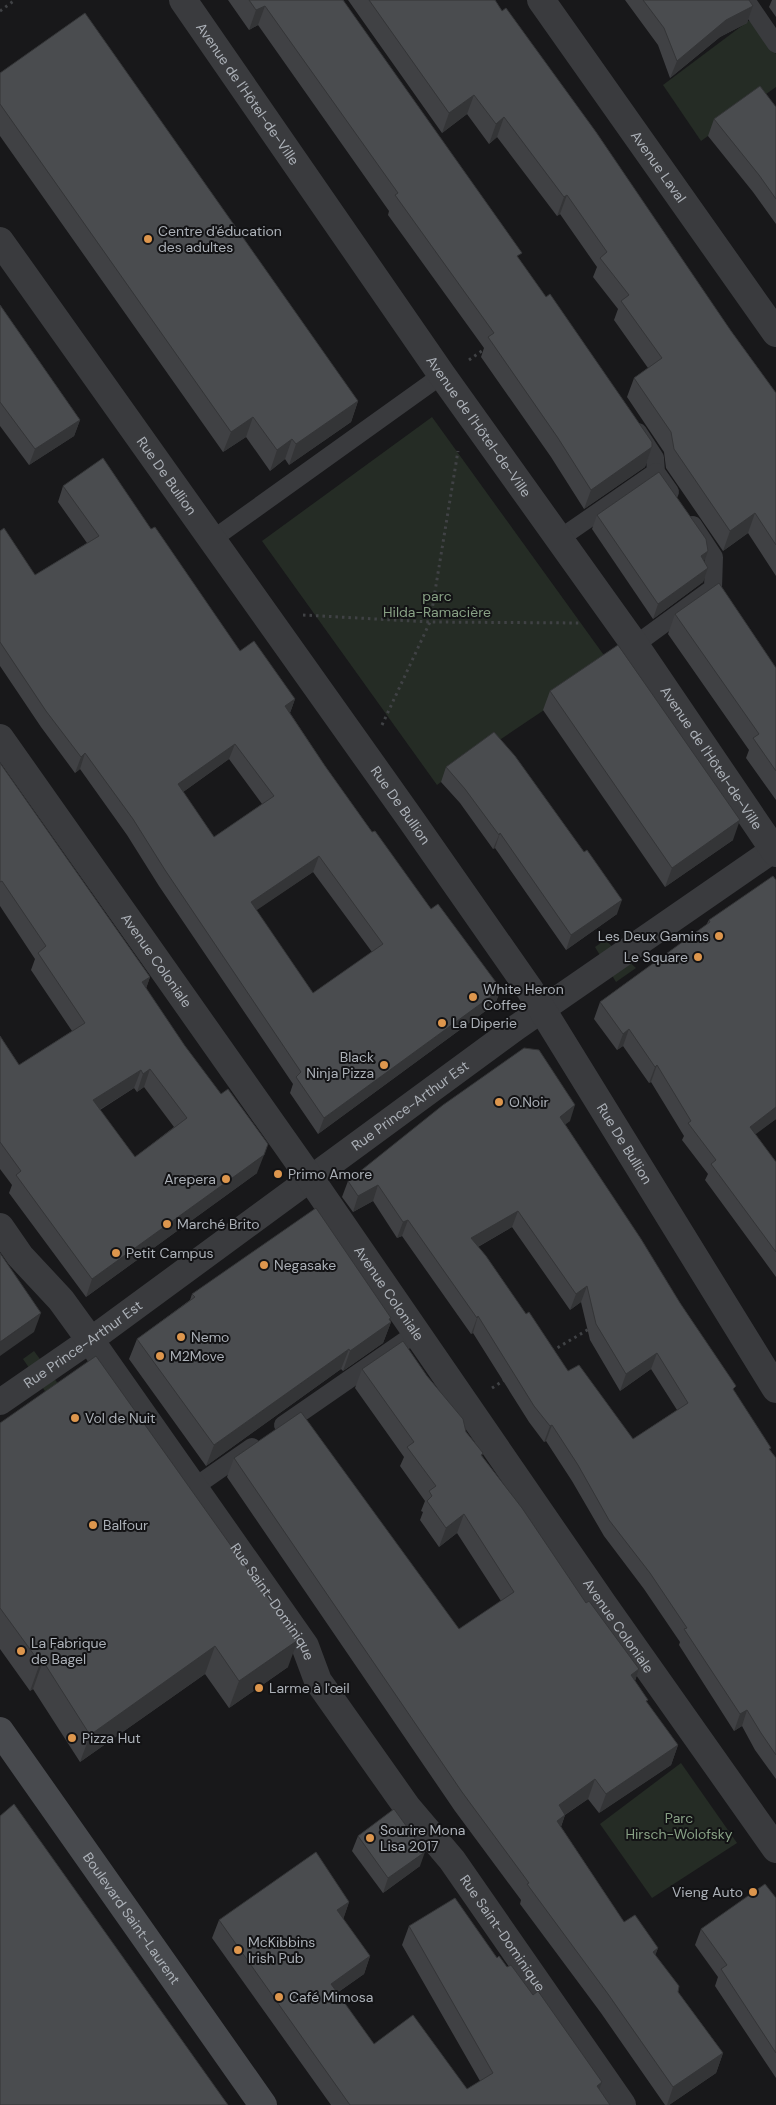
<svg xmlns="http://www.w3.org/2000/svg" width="776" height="2105" viewBox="0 0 776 2105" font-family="'DM Sans',sans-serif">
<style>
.green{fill:#252c25}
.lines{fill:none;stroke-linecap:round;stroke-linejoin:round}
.path{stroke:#404245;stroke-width:3;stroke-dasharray:2.5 4;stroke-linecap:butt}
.service{stroke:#3a3b3e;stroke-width:18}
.pedestrian{stroke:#3a3b3e;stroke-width:26}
.minor{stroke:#3a3b3e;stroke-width:28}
.secondary{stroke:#484a4e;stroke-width:28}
.wall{fill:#404144;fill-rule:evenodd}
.shaded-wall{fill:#343537}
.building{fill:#4a4c4f;stroke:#343537;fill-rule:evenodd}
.poi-dot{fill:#dd964d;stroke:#131315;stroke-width:2}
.labels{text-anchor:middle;stroke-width:4;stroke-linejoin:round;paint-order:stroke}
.street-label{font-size:14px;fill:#acb1b8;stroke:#131315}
.poi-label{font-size:14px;fill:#acb1b8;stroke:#131315;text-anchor:start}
.park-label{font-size:14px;fill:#88a185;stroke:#131315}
</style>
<rect width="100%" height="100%" fill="#18181a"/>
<g class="green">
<polygon points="751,19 776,54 776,87 701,141 663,85"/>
<polygon points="432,417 611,665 489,747 437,785 262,541"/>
<polygon points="605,940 636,968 616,982 595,947"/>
<polygon points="34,1351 59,1385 47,1394 23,1359"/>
<polygon points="681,1763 737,1843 652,1898 600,1824"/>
</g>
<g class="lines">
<g class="path">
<polyline points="0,11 15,0"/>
<polyline points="469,360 486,348"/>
<polyline points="303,615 430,622 582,623"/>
<polyline points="382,725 430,622 458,451"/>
<polyline points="552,1351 589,1329"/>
<polyline points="492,1388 506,1379"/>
</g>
<g class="service">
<polyline points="746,0 776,44"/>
<polyline points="638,432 655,458 656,472 670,492"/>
<polyline points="213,539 442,375"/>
<polyline points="559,539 656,472"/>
<polyline points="635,645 713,588 714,557 693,525"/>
<polyline points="283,1425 416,1333"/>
<polyline points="193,1488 252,1447"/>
</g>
<path class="pedestrian" id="s1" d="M0 1402 103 1331 517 1027 776 848"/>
<g class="minor">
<path id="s2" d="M183 0 442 375 635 645 776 853"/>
<path id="s3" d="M541 0 776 333"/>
<path id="s4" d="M0 241 412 821 530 990 776 1389"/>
<path id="s5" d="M0 738 310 1178 603 1604 776 1849"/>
<path id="s6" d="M0 1227 20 1256 61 1300 90 1340 305 1646 318 1681 407 1807 452 1860 622 2105"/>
</g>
<path class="secondary" id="s7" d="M0 1731 263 2105"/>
</g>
<g class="wall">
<polygon points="228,0 343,0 519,259 652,447 645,467 584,509 551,457 481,357 484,348 388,215 389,211 258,25 249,30"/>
<polygon points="348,0 495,0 502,11 731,331 776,393 776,576 748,533 723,551 666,468 664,452 627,397 634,378 648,368 614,320 618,309 593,277 597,267 560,214 557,216 497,137 489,144 467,114 442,133"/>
<polygon points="625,0 749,0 753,6 747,23 720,37 670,78 658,45"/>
<polygon points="772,0 776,0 776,17 769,7"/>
<polygon points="0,73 358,401 351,422 289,465 285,459 270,471 246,437 223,452 0,136"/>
<polygon points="776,107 776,224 753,192 708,136 714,119"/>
<polygon points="0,305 80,420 74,436 29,465 0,426"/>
<path d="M63 486 151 529 240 651 295 699 290 713 325 766 372 832 431 909 501 989 495 1004 318 1134 290 1093 293 1084 159 886 127 835 80 769 75 773 41 727 0 666V531L35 575 87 543 58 502ZM229 759 262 804 214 837 183 792ZM313 872 372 952 313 993 256 910Z"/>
<polygon points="597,515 704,562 708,568 703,582 653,619 592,529"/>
<polygon points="675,614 776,668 776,800 746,758 749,750 668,634"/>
<polygon points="550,691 733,840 665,887 543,710"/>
<path d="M0 763 150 977 146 988 257 1173 86 1297 9 1193 12 1185 0 1169V1036L19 1065 72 1031 31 970 35 959 0 906ZM144 1087 174 1127 135 1157 100 1110 134 1088 137 1092Z"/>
<polygon points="446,767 617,914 566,950 495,848 493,849 460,803 441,782"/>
<polygon points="776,880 776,1119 755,1134 776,1162 776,1277 705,1180 708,1174 682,1140 684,1136 651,1082 649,1083 623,1046 617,1050 594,1019 600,1002 706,925 709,920"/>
<path d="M570 1121 565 1124 680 1303 770 1450 776 1458V1779L755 1750 742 1726 734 1731 679 1645 680 1642 644 1589 604 1536 572 1481 546 1441 544 1442 529 1422 473 1333 471 1334 402 1236 397 1238 373 1201 353 1212 342 1197 348 1181ZM512 1227 570 1310 581 1302 590 1340 620 1391 651 1369 677 1410 633 1439 568 1371 526 1314 478 1247Z"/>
<polygon points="192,1294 391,1318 390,1320 391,1322 383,1343 343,1371 341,1369 206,1466 129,1359 137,1339 190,1300"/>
<polygon points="362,1369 466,1432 483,1453 482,1456 586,1603 639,1669 635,1681 647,1703 678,1745 671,1765 599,1813 588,1799 565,1815 561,1827 624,1922 658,1948 655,1955 678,1992 723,2053 716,2073 669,2105 665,2105 601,2013 520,1904 521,1900 455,1811 227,1477 234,1458 459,1629 501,1601 457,1533 439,1547 420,1520 423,1512 421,1511 425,1501 400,1466 404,1457 355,1388"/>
<polygon points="0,1423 288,1667 229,1708 205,1674 80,1762 33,1689 30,1691 0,1649"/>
<polygon points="358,1836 420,1866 383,1893 352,1851"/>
<polygon points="776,1898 776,2078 715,1986 718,1977 695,1945 701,1929"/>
<polygon points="349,1902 343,1919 370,1956 364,1974 337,1993 374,2044 467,2089 480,2081 402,1945 409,1926 497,1958 599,2089 610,2105 331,2105 212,1938 219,1920"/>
</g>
<g class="shaded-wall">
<polygon points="265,6 258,25 249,30 256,10"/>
<polygon points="753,6 747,23 720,37 670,78 677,61 726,20"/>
<polygon points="474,95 467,114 442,133 449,113"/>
<polygon points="504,117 497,137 489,144 496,124"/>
<polygon points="567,195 560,214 557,216 564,197"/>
<polygon points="358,401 351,422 289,465 296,444"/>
<polygon points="253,417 246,437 223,452 231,432"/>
<polygon points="80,420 74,436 29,465 35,449"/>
<polygon points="292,439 285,459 270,471 277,450"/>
<polygon points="652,447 645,467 584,509 591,490"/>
<polygon points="755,513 748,533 723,551 730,531"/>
<polygon points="708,551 703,565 701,556"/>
<polygon points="708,568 703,582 653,619 658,604"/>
<polygon points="295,699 289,715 285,706"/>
<polygon points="235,744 229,759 172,800 178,784"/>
<polygon points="85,753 80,769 75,773 81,757"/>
<polygon points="740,820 733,840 665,887 672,868"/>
<polygon points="500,833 495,848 493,849 499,835"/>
<polygon points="319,856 313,872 245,918 251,902"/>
<polygon points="622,900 617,914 566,950 571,935"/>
<polygon points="150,977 144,995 142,982"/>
<polygon points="501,989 495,1004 318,1134 324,1118"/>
<polygon points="629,1029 623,1046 617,1050 623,1034"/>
<polygon points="657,1065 651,1082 649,1083 655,1067"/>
<polygon points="150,1069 144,1087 137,1092 143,1074"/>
<polygon points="141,1070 134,1088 86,1118 93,1100"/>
<polygon points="575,1105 570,1121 554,1133 560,1117"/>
<polygon points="776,1107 776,1119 744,1143 750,1127"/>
<polygon points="264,1155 257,1173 86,1297 92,1279"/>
<polygon points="378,1185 373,1201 353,1212 358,1196"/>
<polygon points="518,1211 512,1227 465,1254 471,1238"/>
<polygon points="408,1220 402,1236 397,1238 403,1222"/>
<polygon points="587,1286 581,1302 570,1310 576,1294"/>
<polygon points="41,1313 34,1332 0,1356 0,1342"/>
<polygon points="478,1316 473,1333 471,1334 477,1318"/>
<polygon points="391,1318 388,1324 391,1322 383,1343 343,1371 350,1351"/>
<polygon points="349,1349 341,1369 206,1466 214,1445"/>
<polygon points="657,1353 651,1369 620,1391 626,1374"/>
<polygon points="552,1425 546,1441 544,1442 550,1426"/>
<polygon points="464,1514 457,1533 439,1547 446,1528"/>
<polygon points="298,1640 288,1667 229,1708 239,1681"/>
<polygon points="215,1646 205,1674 80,1762 90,1735"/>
<polygon points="43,1661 33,1689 30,1691 40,1663"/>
<polygon points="639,1669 632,1689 631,1675"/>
<polygon points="747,1710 742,1726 734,1731 740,1714"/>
<polygon points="678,1745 671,1765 599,1813 606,1794"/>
<polygon points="595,1779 588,1799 551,1824 559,1805"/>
<polygon points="565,1815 558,1834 557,1821"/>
<polygon points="425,1852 420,1866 383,1893 388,1878"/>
<polygon points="349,1902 343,1920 337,1910"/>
<polygon points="658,1948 651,1967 653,1952"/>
<polygon points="370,1956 364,1974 324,2002 331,1984"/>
<polygon points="723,2053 716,2073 669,2105 667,2105 673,2087"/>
<polygon points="602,2082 595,2100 597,2086"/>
</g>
<g class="building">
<polygon points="249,0 343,0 522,253 517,256 546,297 550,294 652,442 652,447 591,490 558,438 488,337 494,333 395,195 398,193 265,6 256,10"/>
<polygon points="369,0 495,0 502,11 506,8 596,132 731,331 776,393 776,545 755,513 730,531 674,449 671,432 634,378 662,358 621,301 629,295 600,258 607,252 567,195 564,197 504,117 496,124 474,95 449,113"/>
<polygon points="643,0 749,0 753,6 726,20 677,61 664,28"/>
<polygon points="85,13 358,401 296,444 292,439 277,450 253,417 231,432 0,104 0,73"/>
<polygon points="760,86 776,107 776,199 759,175 714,119"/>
<polygon points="0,305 80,420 35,449 0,402"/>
<path d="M103 458 151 529 155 527 240 651 254 641 295 699 285 706 325 766 372 832 375 831 431 909 438 904 501 989 324 1118 296 1077 301 1072 165 870 133 819 85 753 81 757 46 711 0 642V531L4 528 35 575 99 536 63 486ZM235 744 274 796 214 837 178 784ZM319 856 383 944 313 993 251 902Z"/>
<polygon points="659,472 706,539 708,551 701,556 708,568 658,604 597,515"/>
<polygon points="719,583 776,668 776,771 753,738 759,734 675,614"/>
<polygon points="618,645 740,820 672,868 550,691"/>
<polygon points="494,732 515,756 584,852 587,850 622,900 571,935 500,833 499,835 465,789 446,767"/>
<path d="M0 763 150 977 142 982 185 1046 221 1094 228 1089 268 1144 264 1155 92 1279 16 1175 21 1171 0 1142V1036L19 1065 85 1023 38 953 46 946 2 881 0 882ZM150 1069 187 1118 135 1157 93 1100 141 1070 143 1074Z"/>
<polygon points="773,876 776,880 776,1107 750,1127 776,1162 776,1252 711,1164 716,1160 688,1123 691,1121 657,1065 655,1067 629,1029 623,1034 600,1002 710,922 709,920"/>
<path d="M524 1048 539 1050 575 1105 560 1117 641 1239 680 1303 736 1386 733 1389 771 1448 769 1449 776 1458V1755L761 1733 747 1710 740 1714 684 1629 687 1628 650 1573 609 1520 578 1465 552 1425 550 1426 534 1406 478 1316 477 1318 408 1220 403 1222 378 1185 358 1196 348 1181 443 1105ZM518 1211 576 1294 587 1286 596 1324 626 1374 657 1353 688 1403 633 1439 579 1365 568 1371 529 1312 526 1314 486 1256 471 1238Z"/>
<polygon points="316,1208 391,1318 389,1319 391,1322 350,1351 349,1349 214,1445 137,1339 195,1297 192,1294"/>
<polygon points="0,1253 41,1313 0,1342"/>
<polygon points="403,1341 427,1376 463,1419 466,1432 483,1453 481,1455 522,1508 586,1603 589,1601 639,1669 631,1675 648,1700 646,1701 678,1745 606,1794 595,1779 559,1805 565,1815 557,1821 624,1922 635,1915 658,1948 653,1952 679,1986 678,1992 723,2053 673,2087 608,1994 527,1884 529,1883 462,1792 234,1458 301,1412 459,1629 514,1592 464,1514 446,1528 427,1501 432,1496 429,1491 436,1486 407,1447 414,1442 362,1369"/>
<polygon points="96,1356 298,1640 239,1681 215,1646 90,1735 43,1661 40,1663 0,1608 0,1423"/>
<polygon points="14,1804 228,2105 0,2105 0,1816"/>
<polygon points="394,1809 425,1852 388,1878 358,1836"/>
<polygon points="316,1852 349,1902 337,1910 370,1956 331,1984 374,2044 413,2015 467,2089 493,2073 409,1926 455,1898 497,1958 499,1956 507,1967 511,1965 533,1995 538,1991 602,2082 597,2086 610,2105 350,2105 219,1920"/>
<polygon points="765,1884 776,1898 776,2053 721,1969 727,1965 701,1929"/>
</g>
<g class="poi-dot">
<circle cx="148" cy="239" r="5"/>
<circle cx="719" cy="936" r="5"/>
<circle cx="698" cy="957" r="5"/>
<circle cx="473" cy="997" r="5"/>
<circle cx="442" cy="1023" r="5"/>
<circle cx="384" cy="1065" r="5"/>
<circle cx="499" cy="1102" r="5"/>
<circle cx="278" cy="1174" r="5"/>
<circle cx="226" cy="1179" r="5"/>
<circle cx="167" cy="1224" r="5"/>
<circle cx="116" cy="1253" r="5"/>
<circle cx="264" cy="1265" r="5"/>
<circle cx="181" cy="1337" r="5"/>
<circle cx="160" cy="1356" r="5"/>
<circle cx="75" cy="1418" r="5"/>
<circle cx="93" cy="1525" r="5"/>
<circle cx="21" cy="1651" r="5"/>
<circle cx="259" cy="1688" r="5"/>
<circle cx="72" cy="1738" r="5"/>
<circle cx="370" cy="1838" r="5"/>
<circle cx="753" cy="1892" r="5"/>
<circle cx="238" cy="1950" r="5"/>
<circle cx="279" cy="1997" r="5"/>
</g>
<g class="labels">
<g class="street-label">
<text dy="5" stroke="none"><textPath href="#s2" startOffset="114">Avenue de l'Hôtel-de-Ville</textPath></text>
<text dy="5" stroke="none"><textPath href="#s3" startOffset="204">Avenue Laval</textPath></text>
<text dy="5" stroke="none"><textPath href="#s2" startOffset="519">Avenue de l'Hôtel-de-Ville</textPath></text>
<text dy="5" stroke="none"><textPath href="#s4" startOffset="288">Rue De Bullion</textPath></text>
<text dy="5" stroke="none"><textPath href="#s2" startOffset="924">Avenue de l'Hôtel-de-Ville</textPath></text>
<text dy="5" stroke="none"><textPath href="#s4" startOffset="692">Rue De Bullion</textPath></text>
<text dy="5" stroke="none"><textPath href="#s5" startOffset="272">Avenue Coloniale</textPath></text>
<text dy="5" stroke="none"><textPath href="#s1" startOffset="506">Rue Prince-Arthur Est</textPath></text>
<text dy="5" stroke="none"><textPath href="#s4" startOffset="1098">Rue De Bullion</textPath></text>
<text dy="5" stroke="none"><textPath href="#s5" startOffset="678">Avenue Coloniale</textPath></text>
<text dy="5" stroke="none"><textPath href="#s1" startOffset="101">Rue Prince-Arthur Est</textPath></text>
<text dy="5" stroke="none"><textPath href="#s6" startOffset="464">Rue Saint-Dominique</textPath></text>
<text dy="5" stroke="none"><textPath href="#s5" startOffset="1082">Avenue Coloniale</textPath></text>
<text dy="5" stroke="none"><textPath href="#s7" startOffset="229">Boulevard Saint-Laurent</textPath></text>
<text dy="5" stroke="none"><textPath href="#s6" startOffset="869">Rue Saint-Dominique</textPath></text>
</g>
<g class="poi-label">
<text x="158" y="236">Centre d'éducation<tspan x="158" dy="16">des adultes</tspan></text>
<text x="709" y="941" text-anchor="end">Les Deux Gamins</text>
<text x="688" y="962" text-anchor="end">Le Square</text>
<text x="483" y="994">White Heron<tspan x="483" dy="16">Coffee</tspan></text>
<text x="452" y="1028">La Diperie</text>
<text x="374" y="1062" text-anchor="end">Black<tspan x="374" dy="16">Ninja Pizza</tspan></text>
<text x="509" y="1107">O.Noir</text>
<text x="288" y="1179">Primo Amore</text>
<text x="216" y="1184" text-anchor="end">Arepera</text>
<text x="177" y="1229">Marché Brito</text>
<text x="126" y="1258">Petit Campus</text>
<text x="274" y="1270">Negasake</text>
<text x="191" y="1342">Nemo</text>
<text x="170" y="1361">M2Move</text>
<text x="85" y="1423">Vol de Nuit</text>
<text x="103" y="1530">Balfour</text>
<text x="31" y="1648">La Fabrique<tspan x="31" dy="16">de Bagel</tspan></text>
<text x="269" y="1693">Larme à l'œil</text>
<text x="82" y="1743">Pizza Hut</text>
<text x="380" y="1835">Sourire Mona<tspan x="380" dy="16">Lisa 2017</tspan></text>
<text x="743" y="1897" text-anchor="end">Vieng Auto</text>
<text x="248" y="1947">McKibbins<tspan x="248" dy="16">Irish Pub</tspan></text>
<text x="289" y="2002">Café Mimosa</text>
</g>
<g class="park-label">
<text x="437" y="601">parc<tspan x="437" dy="16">Hilda-Ramacière</tspan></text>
<text x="679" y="1823">Parc<tspan x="679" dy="16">Hirsch-Wolofsky</tspan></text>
</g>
</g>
</svg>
